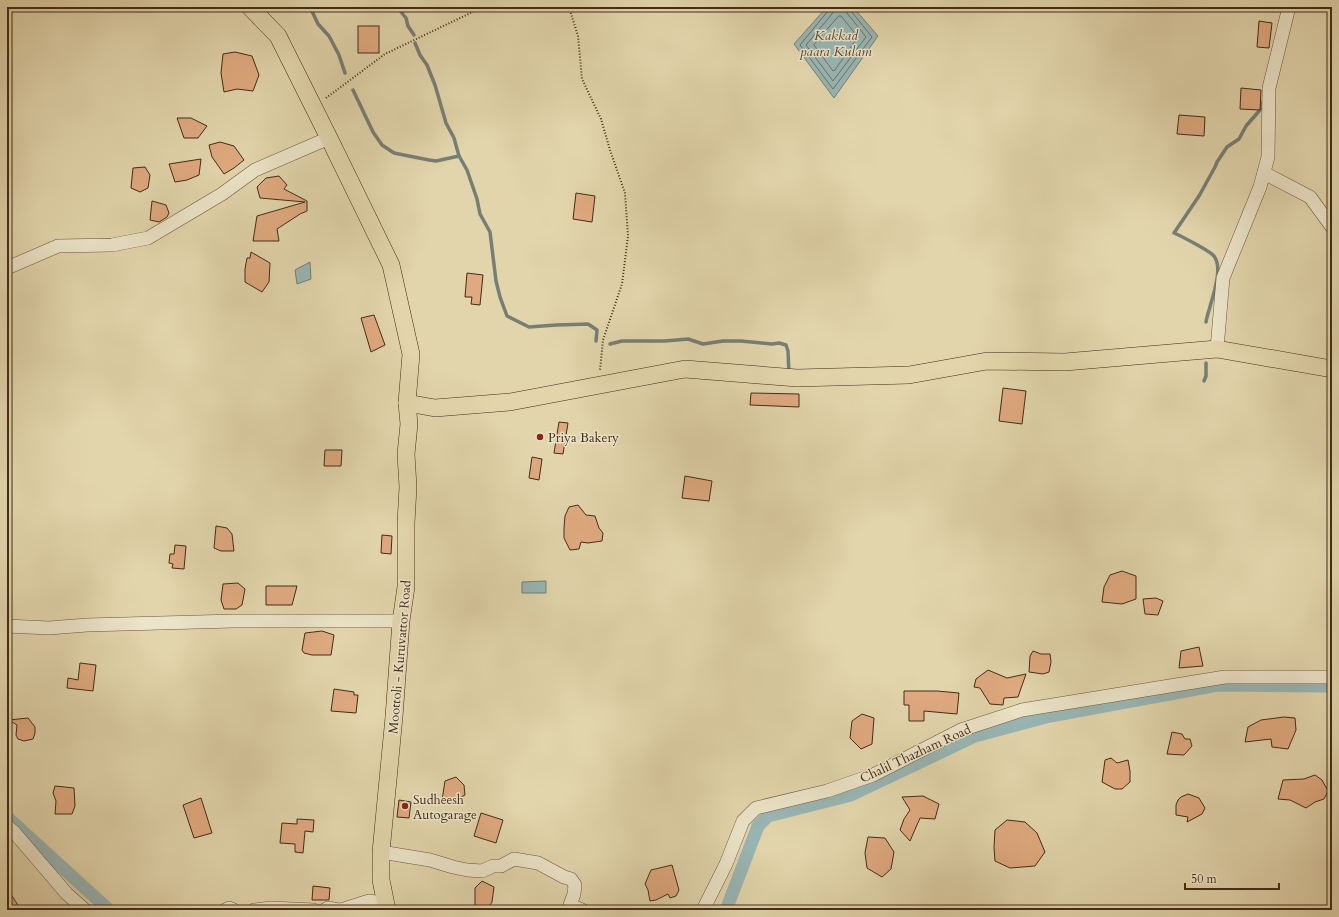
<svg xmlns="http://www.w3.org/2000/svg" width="1339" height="917" viewBox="0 0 1339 917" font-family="Cardo,serif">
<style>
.water{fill:#99b6b5;stroke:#777f75}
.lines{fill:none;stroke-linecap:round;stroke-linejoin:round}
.shore{stroke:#6e7166;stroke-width:1}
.stream{stroke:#777f75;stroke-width:3.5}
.canal{stroke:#99b6b5;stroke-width:13}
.building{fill:#e0aa80;stroke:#432c16}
.minor-casing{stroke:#6b563c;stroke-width:14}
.major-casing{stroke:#432c16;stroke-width:18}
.path{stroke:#432c16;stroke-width:2;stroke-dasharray:1 2;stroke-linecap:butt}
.minor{stroke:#ece4c9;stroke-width:13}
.major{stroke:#e2d5ac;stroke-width:17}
.poi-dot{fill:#8f2418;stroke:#ece4c9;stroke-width:1.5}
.labels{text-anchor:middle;stroke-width:3;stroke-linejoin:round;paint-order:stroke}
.poi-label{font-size:13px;fill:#432c16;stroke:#ece4c9;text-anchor:start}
.street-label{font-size:13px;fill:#432c16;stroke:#ece4c9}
.water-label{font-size:14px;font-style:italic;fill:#544836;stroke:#ece4c9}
</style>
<rect width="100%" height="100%" fill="#e2d5ac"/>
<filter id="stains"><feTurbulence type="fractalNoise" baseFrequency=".005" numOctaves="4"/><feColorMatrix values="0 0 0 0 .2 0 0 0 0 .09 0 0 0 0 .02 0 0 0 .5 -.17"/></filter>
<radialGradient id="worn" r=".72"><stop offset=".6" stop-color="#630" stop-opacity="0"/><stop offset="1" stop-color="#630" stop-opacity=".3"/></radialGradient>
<g class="water">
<polygon points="827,7 853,7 878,36 834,98 794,44"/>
<polygon points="310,262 311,279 297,284 295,270"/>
<polygon points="546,581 546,593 522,593 522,582"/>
</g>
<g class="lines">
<g class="shore">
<polyline points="829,7 828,11 800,45 833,89 872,37 851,11 850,7"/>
<polyline points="834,7 832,14 806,45 833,81 866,37 847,13 845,7"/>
<polygon points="839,16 841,16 858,37 835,70 833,71 814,45"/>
</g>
<g class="stream">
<polyline points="310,7 318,24 329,36 339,55 345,73"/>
<polyline points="397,7 406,18 408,26 414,35"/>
<polyline points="415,43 420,55 427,65 435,85 446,123 454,138 459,156"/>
<polyline points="353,90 373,132 382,145 394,153 429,160 436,161 459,156 467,170 477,199 480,214 490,232 496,281 500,297 507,316 529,327 556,325 588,324 597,330 596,341"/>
<path d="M1206 322C1209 305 1225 270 1214 256 1210 251 1181 236 1174 233L1199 196 1215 167 1217 162 1227 147 1239 139 1246 126 1260 110 1264 99"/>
<polyline points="610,344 622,341 665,341 688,339 703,344 723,341 741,341 772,344 779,343 786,345 788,351 789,374"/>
<polyline points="1204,381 1206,376 1206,363"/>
</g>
<g class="canal">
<polyline points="7,817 109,910"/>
<polyline points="726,910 758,826 768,816 851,795 975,736 1050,716 1218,685 1332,686"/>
</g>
</g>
<g class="building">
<polygon points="1259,21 1272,23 1269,48 1257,47"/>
<rect x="358" y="26" width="21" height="27"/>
<polygon points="235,52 252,56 259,75 253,91 237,89 224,92 221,73 223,54"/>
<polygon points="1241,88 1261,90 1260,110 1240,109"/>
<polygon points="1179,115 1205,117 1204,136 1177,134"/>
<polygon points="177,118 191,118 207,126 198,138 184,138"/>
<polygon points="220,142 234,146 244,160 234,168 224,174 212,157 209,145"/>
<polygon points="201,159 199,175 187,180 175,182 169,164"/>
<polygon points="145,167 150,175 148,188 140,192 131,188 133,168"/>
<polygon points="279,176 287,185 284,189 307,201 307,211 300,214 277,229 279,241 253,241 257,216 305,202 260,198 257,187 266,178"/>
<polygon points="576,193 595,196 592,222 573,219"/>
<polygon points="152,201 166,205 169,213 167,217 159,222 150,220"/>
<polygon points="251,252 270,263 269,282 262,292 245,282 245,269 247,258 250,258"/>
<polygon points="467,273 483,275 480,305 471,304 472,297 465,297"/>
<polygon points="374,315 385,345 371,352 361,318"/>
<polygon points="1003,388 1026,391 1022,424 999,421"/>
<polygon points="751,393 799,394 799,407 750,405"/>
<polygon points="559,422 568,423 563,454 554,453"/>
<polygon points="325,450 342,450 341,466 324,466"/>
<polygon points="532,457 542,459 539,480 529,478"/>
<polygon points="685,476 712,481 709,501 682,498"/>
<polygon points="578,505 586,515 595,516 599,528 603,533 602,541 588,543 581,542 579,549 570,550 564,538 564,528 565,516 569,507"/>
<polygon points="216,526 227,528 232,534 234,551 221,551 214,548"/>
<polygon points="382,535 392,536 391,554 381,553"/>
<polygon points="175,545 186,546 184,569 172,568 173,564 169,563 170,554 174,554"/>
<polygon points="1122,571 1136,576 1136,599 1122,604 1102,602 1104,587 1110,575"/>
<polygon points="238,583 245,589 242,605 236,609 224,609 221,600 223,584"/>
<polygon points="266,586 297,586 292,605 266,605"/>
<polygon points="1156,598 1163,601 1158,615 1145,614 1143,599"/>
<polygon points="322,631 334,635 331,655 312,655 304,653 302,650 305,633"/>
<polygon points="1199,647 1203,666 1179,668 1181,651"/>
<polygon points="1033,651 1041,654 1050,654 1051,662 1049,672 1043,674 1029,672 1030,656"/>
<polygon points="80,663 96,665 93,691 67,688 68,678 78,680"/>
<polygon points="988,670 1007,678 1026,674 1018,697 1004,698 1003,705 990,704 980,688 974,687 976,679"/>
<polygon points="334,689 354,692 354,695 358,695 356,713 331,711"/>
<polygon points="904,691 937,691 959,693 957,714 924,711 924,721 909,721 909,705 904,705"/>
<polygon points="862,714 874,718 872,744 861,749 850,738 852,721"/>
<polygon points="1284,717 1295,718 1296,730 1288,749 1272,747 1271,739 1245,742 1248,727 1261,720"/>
<polygon points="28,718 35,727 35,733 33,739 24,741 18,739 16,735 17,725 9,720"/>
<polygon points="1172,732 1182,734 1185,739 1190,739 1192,746 1184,755 1167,754"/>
<polygon points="1111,758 1117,763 1128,760 1130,771 1130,782 1122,789 1115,789 1102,782 1105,760"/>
<polygon points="1315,775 1322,780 1328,791 1324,799 1315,802 1306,808 1290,800 1278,799 1283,780 1304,779"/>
<polygon points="456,777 464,785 465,795 454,801 442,800 445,781"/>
<polygon points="55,786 74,788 75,806 72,814 55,814 56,801 53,793"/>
<polygon points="1188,794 1199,798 1205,808 1202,814 1187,822 1188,817 1176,815 1176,805 1178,800 1181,797"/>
<polygon points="923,796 939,804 935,819 920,818 910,841 900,830 904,819 910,810 902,797"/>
<polygon points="201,798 212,833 194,838 183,805"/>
<polygon points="399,800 411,802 409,818 397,817"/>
<polygon points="481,813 503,820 496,843 474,836"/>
<polygon points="297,819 314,820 313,832 305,831 303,853 295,852 295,844 280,843 282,823 297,824"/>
<polygon points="1007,820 1025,822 1037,833 1045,852 1035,866 1010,868 995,861 994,847 995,830"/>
<polygon points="868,837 885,838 894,852 891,869 882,877 867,868 865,853"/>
<polygon points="672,865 679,890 676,896 670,898 668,894 656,900 650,901 648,890 645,884 651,870"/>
<polygon points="482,881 494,887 492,902 487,910 475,910 475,888"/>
<polygon points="313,886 330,888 329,900 312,900"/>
<polygon points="7,888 16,902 21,910 7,910"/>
</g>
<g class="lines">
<defs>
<g id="minor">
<polyline points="1264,173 1310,197 1332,227"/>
<polyline points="7,268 58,246 112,245 148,238 222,194 255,170 329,138"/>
<polyline points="1217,349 1223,278 1260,187 1268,157 1269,88 1289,7"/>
<polyline points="7,626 49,628 87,625 234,621 401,621"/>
<polyline points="7,826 14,832 67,894 85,910"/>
<polyline points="381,852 430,860 453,867 467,870 482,871 493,866 501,866 514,859 538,863 564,877 571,879 575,885 574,894 570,905 582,910"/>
<polyline points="225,910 229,908 234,910"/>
<polyline points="254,910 271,908 314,910"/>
<polyline points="324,910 328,908 339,910"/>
<polyline points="341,910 369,901 381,903 385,901"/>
<polyline points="703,910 726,864 743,821 756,808 827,791 873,775 961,730 1022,710 1225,677 1332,677"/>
</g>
<g id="major">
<polyline points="250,7 278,36 332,144 391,265 411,354 407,403 409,424 406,454 408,487 406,523 406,587 401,621 394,717 381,852 381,880 387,910"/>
<polyline points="407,403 435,408 510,402 685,369 797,378 909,375 987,361 1065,362 1217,349 1332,369"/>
</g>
</defs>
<use href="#minor" class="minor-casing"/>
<use href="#major" class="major-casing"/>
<g class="path">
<polyline points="569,7 578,36 582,79 601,119 610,150 625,193 628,236 622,284 603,340 600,370"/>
<polyline points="326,98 385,54 483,7"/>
</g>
<use href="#minor" class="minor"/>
<use href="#major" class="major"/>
</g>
<g class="poi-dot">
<circle cx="540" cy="437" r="4"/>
<circle cx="405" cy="806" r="4"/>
</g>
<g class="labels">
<g class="poi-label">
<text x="548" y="442">Priya Bakery</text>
<text x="413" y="804">Sudheesh<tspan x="413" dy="15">Autogarage</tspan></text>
</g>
<g class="street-label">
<text transform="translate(399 657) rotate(-85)" y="5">Moottoli - Kuruvattor Road</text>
<text transform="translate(915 753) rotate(-25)" y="5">Chalil Thazham Road</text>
</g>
<g class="water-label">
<text x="836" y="40">Kakkad<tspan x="836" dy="16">paara Kulam</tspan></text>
</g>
</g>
<rect width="1339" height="917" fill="none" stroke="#e2d5ac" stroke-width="24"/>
<rect x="8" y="8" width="1323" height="901" fill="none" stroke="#432c16" stroke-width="2"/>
<rect x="12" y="12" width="1315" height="893" fill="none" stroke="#432c16"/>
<path d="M1185 883v6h94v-6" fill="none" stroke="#432c16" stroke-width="2"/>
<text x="1191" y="883" font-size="12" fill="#432c16" stroke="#ece4c9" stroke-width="3" paint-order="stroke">50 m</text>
<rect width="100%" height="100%" filter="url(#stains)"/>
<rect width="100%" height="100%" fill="url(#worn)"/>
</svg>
